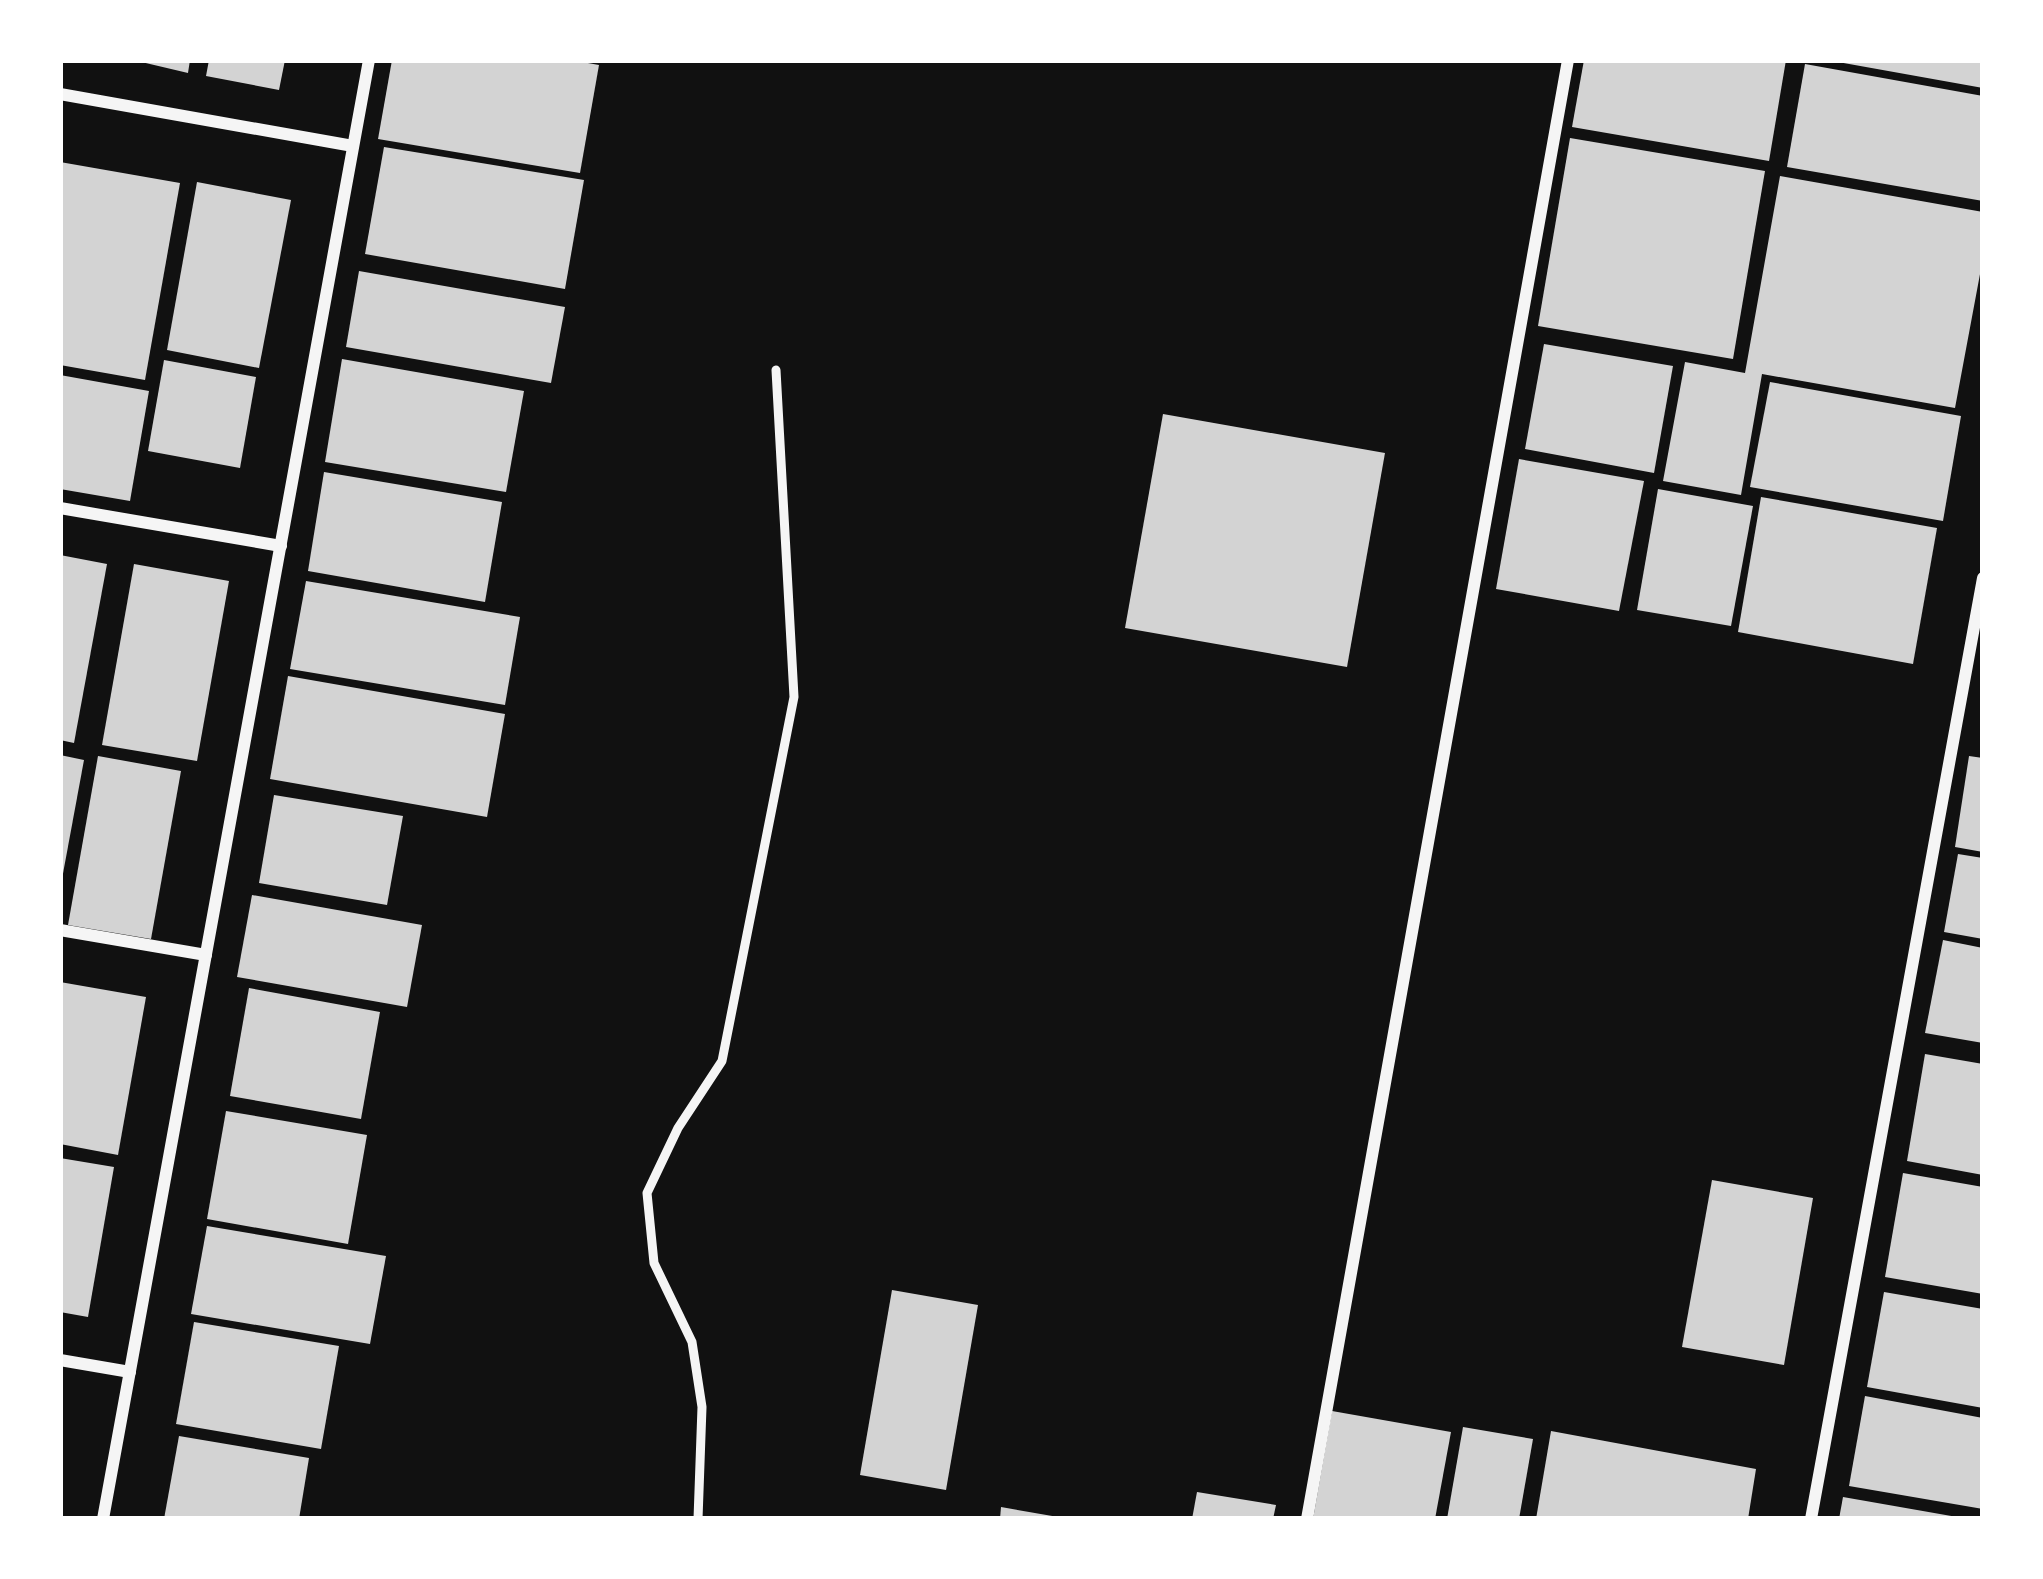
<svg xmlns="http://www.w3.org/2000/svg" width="2043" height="1579" viewBox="0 0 2043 1579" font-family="Montserrat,sans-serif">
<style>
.building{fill:#d3d3d3}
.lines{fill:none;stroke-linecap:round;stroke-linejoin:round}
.service{stroke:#f5f5f5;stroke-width:9}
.minor{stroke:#f5f5f5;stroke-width:12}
</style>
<rect width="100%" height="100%" fill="#111"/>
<g class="building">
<polygon points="133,60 190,60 188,73"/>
<polygon points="209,60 285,60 279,90 206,76"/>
<polygon points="392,60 571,60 599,65 580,173 378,139"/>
<polygon points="1584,60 1786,60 1769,161 1572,127"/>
<polygon points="1838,60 1983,60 1983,88 1838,62"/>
<polygon points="1805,64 1983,96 1983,201 1787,167"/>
<polygon points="1570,138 1765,171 1733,359 1538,326"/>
<polygon points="384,147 584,180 565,289 365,254"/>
<polygon points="60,162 180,183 145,380 60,365"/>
<polygon points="1780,176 1983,212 1983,258 1955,408 1762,374 1741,495 1663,481 1685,362 1745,373"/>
<polygon points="197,182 291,200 259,368 167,350"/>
<polygon points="359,271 565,307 551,383 346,347"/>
<polygon points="1544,344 1673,366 1654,473 1525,449"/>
<polygon points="342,359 524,391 506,492 325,462"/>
<polygon points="164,360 256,377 240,468 148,451"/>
<polygon points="60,375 149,391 130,501 60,489"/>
<polygon points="1770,382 1961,416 1943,521 1750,487"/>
<polygon points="1163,414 1385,453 1347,667 1125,628"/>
<polygon points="1519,459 1644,481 1619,611 1496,589"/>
<polygon points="324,472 502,502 485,602 308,571"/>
<polygon points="1658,489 1753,506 1731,626 1637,610"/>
<polygon points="1761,497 1937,528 1913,664 1738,632"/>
<polygon points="60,555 107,564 74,743 60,740"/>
<polygon points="134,564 229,581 197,761 102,745"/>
<polygon points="306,581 520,617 505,705 290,669"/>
<polygon points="288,676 505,714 487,817 270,779"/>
<polygon points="60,755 84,760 62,879 60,878"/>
<polygon points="98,756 181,771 151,939 68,925"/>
<polygon points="1969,756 1983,758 1983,852 1955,847"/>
<polygon points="274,795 403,816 387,905 259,883"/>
<polygon points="1958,854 1983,858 1983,939 1944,932"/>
<polygon points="252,895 422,925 407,1007 237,977"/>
<polygon points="1943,940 1983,948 1983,1043 1925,1033"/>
<polygon points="60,982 146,997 118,1155 60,1144"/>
<polygon points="249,988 380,1012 361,1119 230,1096"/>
<polygon points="1925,1054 1983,1064 1983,1175 1907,1161"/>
<polygon points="226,1111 367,1135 348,1244 207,1219"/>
<polygon points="60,1158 114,1167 88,1317 60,1312"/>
<polygon points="1903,1173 1983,1187 1983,1294 1885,1277"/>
<polygon points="1712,1180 1813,1198 1784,1365 1682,1347"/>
<polygon points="207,1226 386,1256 370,1344 191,1314"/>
<polygon points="892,1290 978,1305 946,1490 860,1475"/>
<polygon points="1884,1292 1983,1309 1983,1408 1867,1387"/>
<polygon points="194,1322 339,1346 321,1449 176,1424"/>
<polygon points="1865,1396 1983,1418 1983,1509 1849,1486"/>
<polygon points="1332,1411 1451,1432 1435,1519 1313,1519"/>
<polygon points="1463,1427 1533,1439 1519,1519 1447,1519"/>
<polygon points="1551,1431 1756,1469 1748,1519 1536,1519"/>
<polygon points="179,1436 309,1458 299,1519 164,1519"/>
<polygon points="1197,1492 1276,1505 1273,1519 1192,1519"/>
<polygon points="1843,1497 1957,1517 1957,1519 1839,1519"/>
<polygon points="1001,1507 1058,1517 1058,1519 1000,1519"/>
</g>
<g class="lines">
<polyline class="service" points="698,1519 702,1407 692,1342 654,1263 647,1193 678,1128 722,1061 794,697 776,370"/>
<g class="minor">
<polyline points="60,94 353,146"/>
<polyline points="60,508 281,546"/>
<polyline points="60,930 206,955"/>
<polyline points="60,1360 130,1372"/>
<polyline points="103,1519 369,60"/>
<polyline points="1307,1519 1568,60"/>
<polyline points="1811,1519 1983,578"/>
</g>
</g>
<rect width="2043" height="1579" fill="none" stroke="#ffffff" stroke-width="126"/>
</svg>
